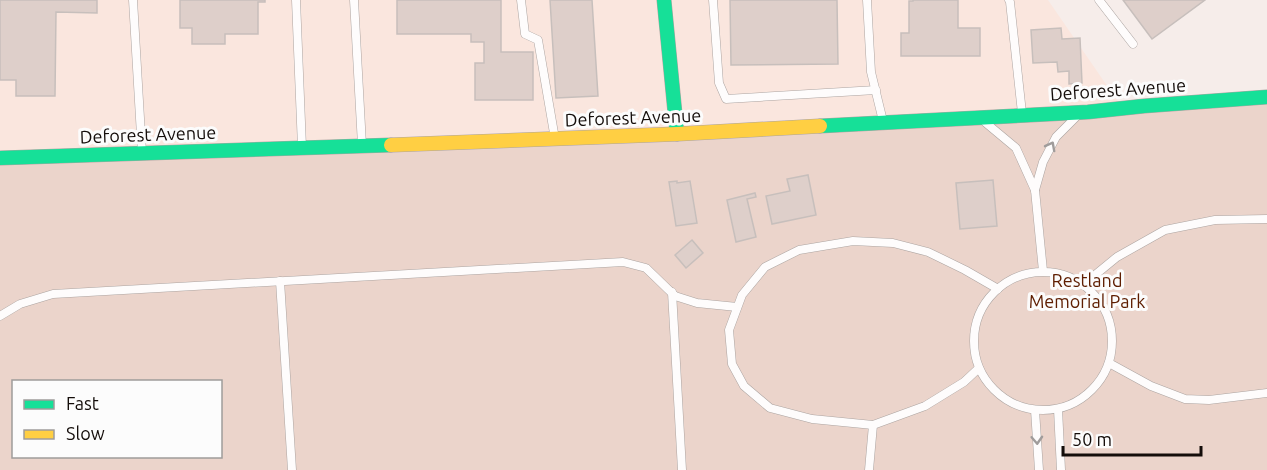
<svg xmlns="http://www.w3.org/2000/svg" width="1267" height="470" viewBox="0 0 1267 470" font-family="Ubuntu,sans-serif">
<style>
.built{fill:#fae6de}
.green{fill:#ebd4cb;fill-rule:evenodd}
.building{fill:#decfca;stroke:#c7bfbc;stroke-width:1.5}
.lines{fill:none;stroke-linecap:round;stroke-linejoin:round}
.lane-casing{stroke:#aca4a1;stroke-width:9}
.fast-casing{stroke:#aca4a1;stroke-width:15}
.slow-casing{stroke:#aca4a1;stroke-width:15}
.lane{stroke:#fefcfc;stroke-width:8}
.fast{stroke:#16e098;stroke-width:14}
.slow{stroke:#ffcf43;stroke-width:14}
.oneway{stroke:#a09c9b}
.labels{text-anchor:middle;stroke-width:6;stroke-linejoin:round;paint-order:stroke}
.street-label{font-size:18px;fill:#140d0a;stroke:#fcfcfc}
.park-label{font-size:18px;fill:#5e1d00;stroke:#fcfcfc}
</style>
<rect width="100%" height="100%" fill="#f6edea"/>
<polygon class="built" points="0,0 1048,0 1123,109 0,161"/>
<path class="green" d="M1267 98V470H0V161ZM14 382H220V456H14Z"/>
<g class="building">
<polygon points="0,0 97,0 97,13 56,12 55,96 16,96 16,80 0,80"/>
<polygon points="180,0 265,0 265,2 258,2 258,34 225,34 225,44 192,44 192,28 180,28"/>
<polygon points="397,0 501,0 501,52 533,52 533,100 475,100 475,63 484,63 484,42 471,42 471,34 397,34"/>
<polygon points="550,0 592,0 598,96 556,98"/>
<polygon points="730,0 837,0 838,64 731,65"/>
<polygon points="913,0 958,0 958,28 980,28 980,56 901,56 901,33 909,33 909,1 913,1"/>
<polygon points="1123,0 1205,0 1152,39"/>
<polygon points="1061,28 1062,39 1080,38 1082,83 1069,84 1069,71 1058,72 1057,62 1033,63 1031,30"/>
<polygon points="808,175 816,215 772,224 766,196 790,191 787,179"/>
<polygon points="993,180 997,226 960,229 956,183"/>
<polygon points="677,181 677,183 690,181 697,223 676,226 669,182"/>
<polygon points="755,193 756,197 747,199 756,237 736,242 727,200"/>
<polygon points="692,240 703,253 686,268 675,255"/>
</g>
<g class="lines">
<defs>
<g id="lane">
<polyline points="133,0 142,152"/>
<polyline points="296,0 302,147"/>
<polyline points="354,0 362,145"/>
<polyline points="521,0 525,34 538,40 555,139"/>
<polyline points="713,0 719,83 726,99 876,90"/>
<polyline points="867,0 871,72 883,121"/>
<polyline points="1009,0 1010,2 1022,113"/>
<polyline points="1099,0 1133,44"/>
<polyline points="986,123 1016,148 1035,190 1043,271"/>
<polyline points="1035,190 1043,162 1056,137 1076,117"/>
<circle cx="1043" cy="341" r="69"/>
<polyline points="280,281 292,470"/>
<polyline points="1084,284 1117,257 1165,230 1215,220 1267,219"/>
<polyline points="672,292 682,470"/>
<polyline points="0,316 20,304 53,294 623,262 646,268 675,296 697,303 737,307"/>
<polyline points="1109,363 1151,386 1185,399 1209,400 1267,393"/>
<polyline points="979,368 964,382 925,406 873,425 812,419 770,408 744,386 732,364 729,330 742,295 765,267 799,250 853,241 893,243 928,252 965,270 998,289"/>
<polyline points="1058,409 1061,470"/>
<polyline points="1035,410 1039,470"/>
<polyline points="869,470 873,425"/>
</g>
<g id="fast">
<polyline points="664,0 677,134"/>
<polyline points="820,126 1088,112 1144,106 1267,97"/>
<polyline points="0,158 391,145"/>
</g>
<polyline id="slow" points="391,145 677,134 820,126"/>
</defs>
<use href="#lane" class="lane-casing"/>
<use href="#fast" class="fast-casing"/>
<use href="#slow" class="slow-casing"/>
<use href="#lane" class="lane"/>
<use href="#fast" class="fast"/>
<use href="#slow" class="slow"/>
</g>
<defs><path id="oneway-chevron" d="M-2-3.5L2.5 0L-2 3.5" fill="none" stroke-width="1.6" stroke-linecap="round" stroke-linejoin="round" transform="scale(1.5)"/></defs>
<g class="oneway">
<use href="#oneway-chevron" transform="translate(1051 146) rotate(-62)"/>
<use href="#oneway-chevron" transform="translate(1037 440) rotate(87)"/>
</g>
<g class="labels">
<g class="street-label">
<text transform="translate(1118 90) rotate(-4)" y="6">Deforest Avenue</text>
<text transform="translate(633 118) rotate(-2)" y="6">Deforest Avenue</text>
<text transform="translate(148 135) rotate(-2)" y="6">Deforest Avenue</text>
</g>
<g class="park-label">
<text x="1087" y="287">Restland<tspan x="1087" dy="21">Memorial Park</tspan></text>
</g>
</g>
<rect x="12" y="380" width="210" height="78" fill="#fcfcfc" stroke="#9f9c9b" stroke-width="1.5"/>
<rect x="24" y="400" width="30" height="9" fill="#16e098" stroke="#9f9c9b" stroke-width="1.5"/>
<text x="66" y="410" font-size="18" fill="#140d0a">Fast</text>
<rect x="24" y="430" width="30" height="9" fill="#ffcf43" stroke="#9f9c9b" stroke-width="1.5"/>
<text x="66" y="440" font-size="18" fill="#140d0a">Slow</text>
<path d="M1063 446v9h138v-9" fill="none" stroke="#140d0a" stroke-width="3"/>
<text x="1072" y="446" font-size="18" fill="#140d0a" stroke="#fcfcfc" stroke-width="4.5" paint-order="stroke">50 m</text>
</svg>
